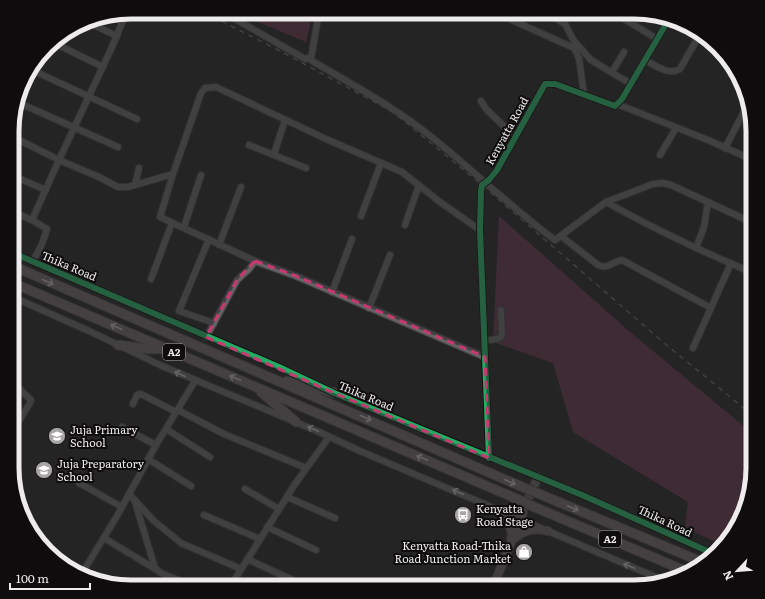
<svg xmlns="http://www.w3.org/2000/svg" width="765" height="599" viewBox="0 0 765 599" font-family="Literata,serif">
<style>
.green{fill:#603446}
.lines{fill:none;stroke-linecap:round;stroke-linejoin:round}
.minor-casing{stroke:#434141;stroke-width:8}
.major-casing{stroke:#434141;stroke-width:10}
.highway-casing{stroke:#434141;stroke-width:11}
.minor{stroke:#646363;stroke-width:6}
.major{stroke:#655d60;stroke-width:8}
.highway{stroke:#6b6065;stroke-width:9}
.rail{stroke:#636363;stroke-width:1.5;stroke-dasharray:5 5;stroke-linecap:butt}
.highway-bridge-casing{stroke:#434141;stroke-width:11;stroke-linecap:butt}
.highway-bridge{stroke:#6b6065;stroke-width:9}
.cycleway-casing{stroke:#0e0c0d;stroke-width:8}
.cycleway{stroke:#26ab63;stroke-width:6}
.oneway{stroke:#b2acaf}
.oneway2{stroke:#afaeae}
.marked{fill:none;stroke:#c83871;stroke-width:3;stroke-dasharray:8 5;stroke-linejoin:round}
.labels{text-anchor:middle;stroke-width:4;stroke-linejoin:round;paint-order:stroke}
.shield{fill:#0e0c0d;stroke:#aaa8a8;stroke-width:1}
.shield-label{font-size:10px;font-weight:bold;fill:#edebeb}
.street-label{font-size:11px;fill:#edebeb;stroke:#0e0c0d}
.poi-label{font-size:11px;fill:#edebeb;stroke:#0e0c0d;text-anchor:start}
.rim{fill:none;stroke:#edebeb;stroke-width:5}
</style>
<rect width="100%" height="100%" fill="#252424"/>
<g class="green">
<polygon points="234,12 313,12 306,42"/>
<polygon points="499,216 629,331 753,434 753,476 744,514 723,546 685,527 688,502 573,432 553,363 493,342"/>
</g>
<g class="lines">
<defs>
<g id="minor">
<polyline points="223,12 305,59 311,57 312,53 319,12"/>
<polyline points="494,12 574,48 579,58 584,95"/>
<polyline points="546,12 565,24 574,41 591,60 631,84"/>
<polyline points="613,12 657,39"/>
<polyline points="87,22 117,36"/>
<polyline points="52,42 103,67"/>
<path d="M309 59C351 84 395 107 434 139 475 172 513 209 555 240L606 202 653 184 663 183 671 185 753 223"/>
<path d="M645 60C655 65 668 76 680 69L700 34"/>
<polyline points="30,69 137,119"/>
<polyline points="612,72 624,52"/>
<polyline points="481,101 486,109 515,137"/>
<polyline points="17,102 118,147"/>
<polyline points="617,104 708,140 753,160"/>
<polyline points="13,137 59,160 99,177 118,187 128,187 173,174"/>
<polyline points="249,145 306,168"/>
<polyline points="725,148 747,106"/>
<polyline points="274,154 285,120"/>
<polyline points="660,155 676,128"/>
<polyline points="13,176 46,190"/>
<polyline points="135,185 139,168"/>
<path d="M606 202C654 229 703 252 753 273"/>
<polyline points="13,212 32,220"/>
<polyline points="361,216 381,163"/>
<polyline points="405,225 419,185"/>
<polyline points="184,227 201,175"/>
<path d="M561 236 598 265C608 270 613 261 622 260L711 308"/>
<polyline points="209,239 179,311 214,323"/>
<polyline points="219,245 241,187"/>
<polyline points="696,248 704,227 708,202"/>
<polyline points="13,253 279,367 319,386"/>
<polyline points="33,261 42,244 47,229 32,220 59,160 112,47 126,13"/>
<polyline points="255,261 160,217 173,174 201,93 205,88 216,87 326,139 402,172 440,202 480,230"/>
<polyline points="151,279 172,223"/>
<polyline points="332,292 352,239"/>
<polyline points="13,297 89,331 162,366 317,431 360,451 665,581"/>
<polyline points="369,308 390,255"/>
<polyline points="206,337 237,280 249,269 255,261 296,276 485,357"/>
<polyline points="485,341 500,338 502,335 501,310"/>
<polyline points="693,348 731,263"/>
<polyline points="331,392 582,495 714,554"/>
<polyline points="133,404 137,395 141,394 176,412"/>
<polyline points="178,410 224,434 306,468"/>
<polyline points="122,427 156,445"/>
<polyline points="166,429 210,457"/>
<polyline points="12,432 30,403 31,400 12,382"/>
<polyline points="489,458 480,230 481,191 482,185 489,180 497,170 545,84 555,84 615,106 622,99 669,19"/>
<polyline points="148,459 191,486"/>
<polyline points="79,483 122,507"/>
<polyline points="245,489 279,509"/>
<polyline points="129,494 154,521 181,543 241,569"/>
<polyline points="287,497 335,518"/>
<polyline points="135,502 155,568 161,573 195,587"/>
<polyline points="204,515 260,539"/>
<polyline points="267,527 316,550"/>
<polyline points="104,538 157,570"/>
<polyline points="46,549 102,582"/>
<polyline points="247,559 299,583"/>
<polyline points="81,575 117,516 156,445 195,381"/>
<polyline points="230,587 295,484 329,437"/>
</g>
<g id="major">
<polyline points="500,511 508,522 511,531"/>
<polyline points="511,538 516,517 523,510 538,477"/>
<path d="M515 538C526 529 534 528 548 531"/>
<polyline points="493,587 510,545 522,519 523,510"/>
</g>
<g id="highway">
<path d="M13 266C184 341 356 414 527 489"/>
<polyline points="13,283 522,501"/>
<polyline points="118,345 148,349 163,349"/>
<polyline points="287,381 334,393"/>
<polyline points="261,392 296,422"/>
<polyline points="537,493 702,562"/>
<polyline points="532,506 688,572"/>
</g>
</defs>
<use href="#minor" class="minor-casing"/>
<use href="#major" class="major-casing"/>
<use href="#highway" class="highway-casing"/>
<use href="#minor" class="minor"/>
<use href="#major" class="major"/>
<use href="#highway" class="highway"/>
<polyline class="rail" points="204,12 282,52 393,112 482,185 664,343 723,391 753,416"/>
<defs>
<g id="highway-bridge">
<polyline points="527,489 537,493"/>
<polyline points="522,501 532,506"/>
</g>
</defs>
<use href="#highway-bridge" class="highway-bridge-casing"/>
<use href="#highway-bridge" class="highway-bridge"/>
<defs>
<g id="cycleway">
<polyline points="13,253 279,367 334,393 582,495 714,554"/>
<polyline points="489,458 480,230 481,191 482,185 489,180 497,170 545,84 555,84 615,106 622,99 669,19"/>
</g>
</defs>
<use href="#cycleway" class="cycleway-casing"/>
<use href="#cycleway" class="cycleway"/>
</g>
<defs><path id="oneway-shaft" d="M-6 0H5M1.5-3L5.5 0L1.5 3" fill="none" stroke-width="1.6" stroke-linecap="round" stroke-linejoin="round"/></defs>
<g class="oneway">
<use href="#oneway-shaft" transform="translate(48 282) rotate(24)"/>
<use href="#oneway-shaft" transform="translate(116 327) rotate(-157)"/>
<use href="#oneway-shaft" transform="translate(235 378) rotate(-157)"/>
<use href="#oneway-shaft" transform="translate(366 418) rotate(24)"/>
<use href="#oneway-shaft" transform="translate(422 458) rotate(-157)"/>
<use href="#oneway-shaft" transform="translate(510 482) rotate(24)"/>
<use href="#oneway-shaft" transform="translate(573 508) rotate(23)"/>
</g>
<g class="oneway2">
<use href="#oneway-shaft" transform="translate(180 374) rotate(-156)"/>
<use href="#oneway-shaft" transform="translate(313 429) rotate(-157)"/>
<use href="#oneway-shaft" transform="translate(458 492) rotate(-156)"/>
<use href="#oneway-shaft" transform="translate(629 566) rotate(-157)"/>
</g>
<path d="M0 0H765V599H0ZM255 261 296 276 485 357 489 458 334 393 206 337 237 280Z" fill="#252424" fill-opacity=".55" fill-rule="evenodd"/>
<path class="marked" d="M255 261 296 276 485 357 489 458 334 393 206 337 237 280Z"/>
<defs>
<symbol id="school-disc" viewBox="-11 -11 22 22"><circle r="9.5" fill="#a7a5a5" stroke="#0e0c0d"/><path d="M0-5L7-2L0 1L-7-2ZM-4 1L0 2.5L4 1V4Q0 6-4 4Z" fill="#fff"/></symbol>
<symbol id="bus-disc" viewBox="-11 -11 22 22"><circle r="9.5" fill="#a7a5a5" stroke="#0e0c0d"/><path d="M-5-6H5V4H4V6H2V4H-2V6H-4V4H-5ZM-3.5-4V0h7V-4ZM-3.5 1.2v1.5H-2V1.2ZM2 1.2v1.5H3.5V1.2Z" fill="#fff"/></symbol>
<symbol id="shop-disc" viewBox="-11 -11 22 22"><circle r="9.5" fill="#a7a5a5" stroke="#0e0c0d"/><path d="M-5-2.5h2.3a2.7 3.5 0 0 1 5.4 0H5L5.5 6h-11ZM-1.5-2.5h3a1.5 2.3 0 0 0-3 0Z" fill="#fff"/></symbol>
</defs>
<g fill-rule="evenodd">
<use href="#school-disc" x="47" y="426" width="20" height="20"/>
<use href="#school-disc" x="34" y="460" width="20" height="20"/>
<use href="#bus-disc" x="453" y="505" width="20" height="20"/>
<use href="#shop-disc" x="514" y="542" width="20" height="20"/>
</g>
<g class="labels">
<g class="shield">
<rect x="163" y="344" width="22" height="16" rx="3"/>
<rect x="599" y="531" width="22" height="16" rx="3"/>
</g>
<g class="shield-label">
<text x="174" y="356">A2</text>
<text x="610" y="543">A2</text>
</g>
<g class="street-label">
<text transform="translate(507 131) rotate(-61)" y="4">Kenyatta Road</text>
<text transform="translate(69 266) rotate(23)" y="4">Thika Road</text>
<text transform="translate(366 396) rotate(23)" y="4">Thika Road</text>
<text transform="translate(665 521) rotate(25)" y="4">Thika Road</text>
</g>
<g class="poi-label">
<text x="70" y="434">Juja Primary<tspan x="70" dy="13">School</tspan></text>
<text x="57" y="468">Juja Preparatory<tspan x="57" dy="13">School</tspan></text>
<text x="476" y="513">Kenyatta<tspan x="476" dy="13">Road Stage</tspan></text>
<text x="511" y="550" text-anchor="end">Kenyatta Road-Thika<tspan x="511" dy="13">Road Junction Market</tspan></text>
</g>
</g>
<path d="M0 0H765V599H0ZM131 19H634A112 112 0 0 1 746 131V468A112 112 0 0 1 634 580H131A112 112 0 0 1 19 468V131A112 112 0 0 1 131 19Z" fill="#0e0c0d" fill-rule="evenodd"/>
<path class="rim" d="M131 19H634A112 112 0 0 1 746 131V468A112 112 0 0 1 634 580H131A112 112 0 0 1 19 468V131A112 112 0 0 1 131 19Z"/>
<g transform="translate(737 571) rotate(244)" stroke="#0e0c0d" stroke-width="3" paint-order="stroke">
<path d="M0-3L7 15L0 10L-7 15Z" fill="#edebeb"/>
<text y="-6" font-size="11" font-weight="bold" text-anchor="middle" fill="#edebeb">N</text>
</g>
<path d="M10 583v6h80v-6" fill="none" stroke="#edebeb" stroke-width="2"/>
<text x="16" y="583" font-size="12" fill="#edebeb" stroke="#0e0c0d" stroke-width="3" paint-order="stroke">100 m</text>
</svg>
